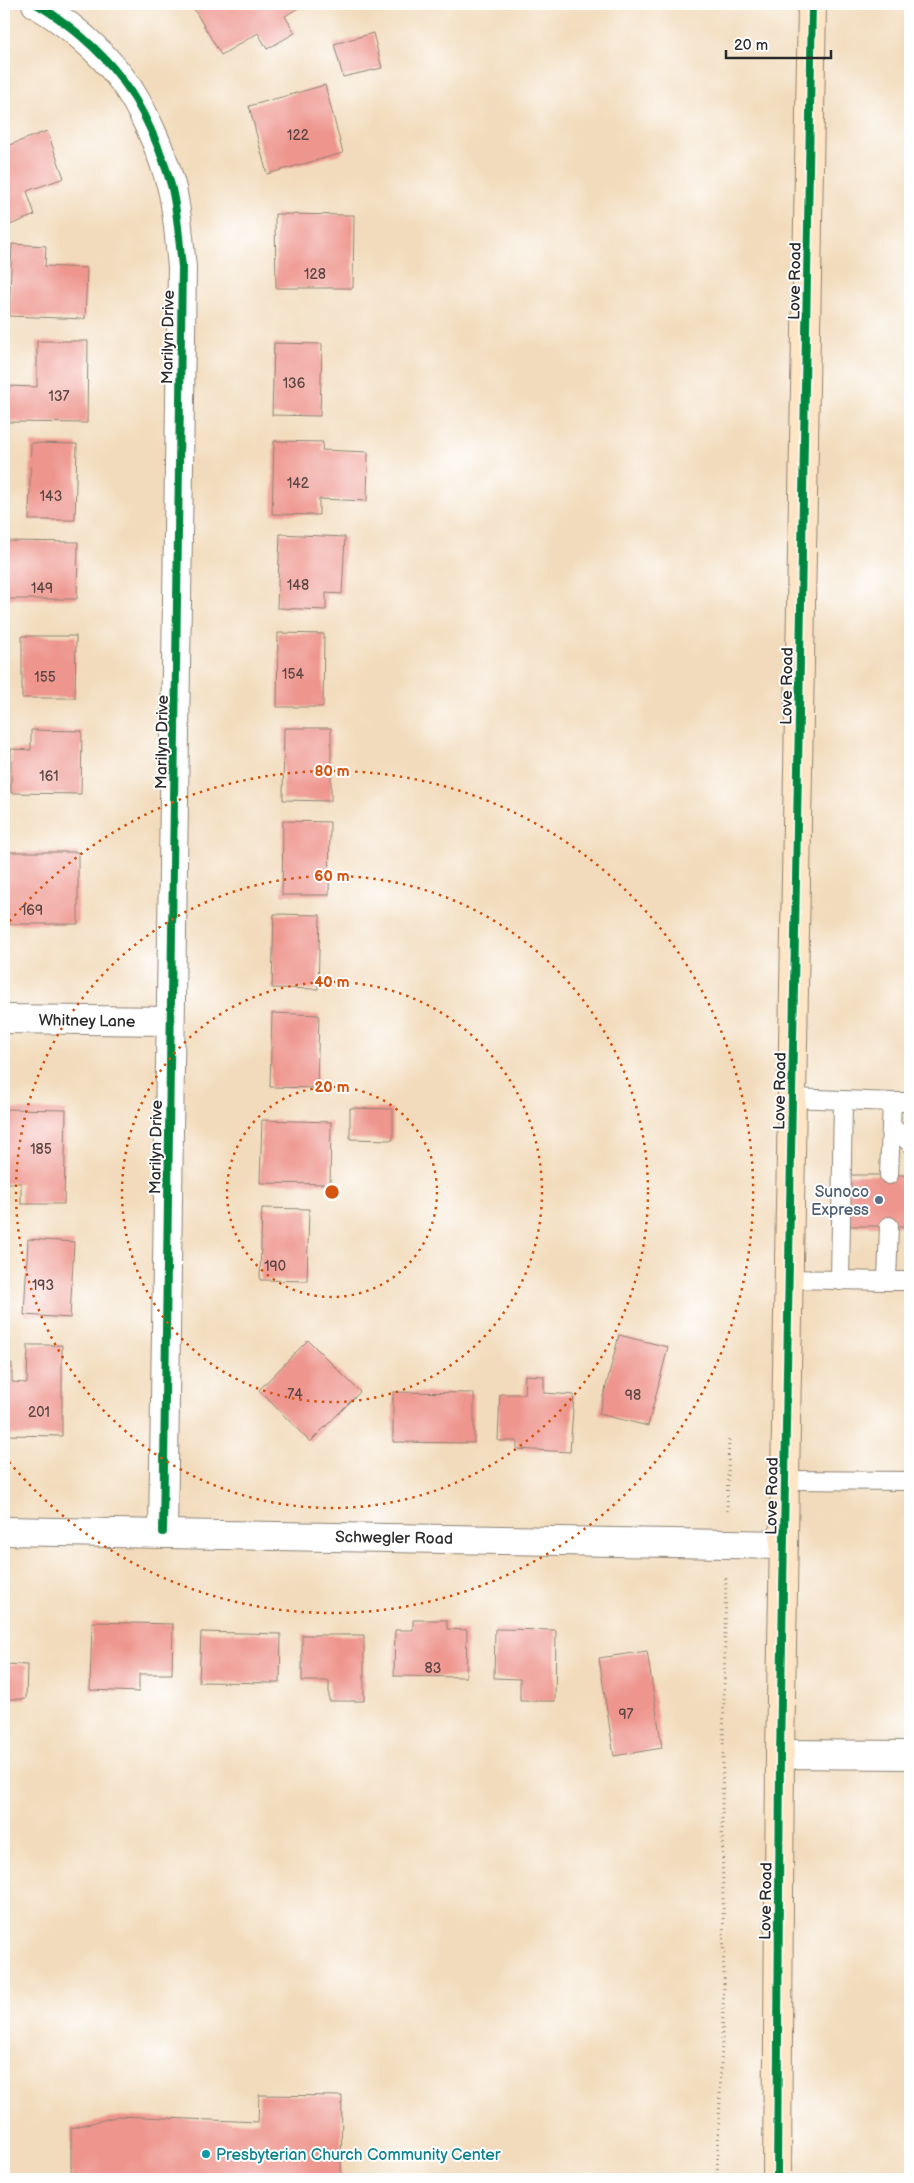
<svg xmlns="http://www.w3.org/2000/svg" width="914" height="2183" viewBox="0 0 914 2183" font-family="'Balsamiq Sans',sans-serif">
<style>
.building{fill:#ee958d}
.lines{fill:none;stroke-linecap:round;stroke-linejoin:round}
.lane-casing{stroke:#8e8374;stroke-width:20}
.street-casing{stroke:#8e8374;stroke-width:30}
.secondary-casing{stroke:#8e8374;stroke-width:30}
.path{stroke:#8e8374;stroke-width:3;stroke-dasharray:1 4;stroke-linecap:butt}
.lane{stroke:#fff;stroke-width:18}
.street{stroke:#fff;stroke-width:28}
.secondary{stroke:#fde5c5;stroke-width:28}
.cycleway-casing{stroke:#fff;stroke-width:11}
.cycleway{stroke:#00873e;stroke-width:8}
.ring{fill:none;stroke:#d5540f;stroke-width:2.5;stroke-dasharray:2.5 5}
.service-dot{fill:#5c6f8a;stroke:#fff;stroke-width:2}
.culture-dot{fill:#0f9aa8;stroke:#fff;stroke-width:2}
.labels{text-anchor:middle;stroke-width:4;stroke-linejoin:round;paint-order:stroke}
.number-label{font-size:14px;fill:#5c4644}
.street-label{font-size:16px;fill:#2b2b2b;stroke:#fff}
.service-label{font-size:16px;fill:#4e5e75;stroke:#fff;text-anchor:end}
.culture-label{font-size:16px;fill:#0d838f;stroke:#fff;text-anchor:start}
.centre{fill:#d5540f;stroke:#fff;stroke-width:2.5}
.ring-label{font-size:15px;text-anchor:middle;font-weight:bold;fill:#d5540f;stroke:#fff;stroke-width:4;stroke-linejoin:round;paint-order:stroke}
</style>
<rect width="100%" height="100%" fill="#fff"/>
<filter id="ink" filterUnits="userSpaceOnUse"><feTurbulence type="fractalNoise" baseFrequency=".02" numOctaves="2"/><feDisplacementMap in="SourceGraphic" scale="10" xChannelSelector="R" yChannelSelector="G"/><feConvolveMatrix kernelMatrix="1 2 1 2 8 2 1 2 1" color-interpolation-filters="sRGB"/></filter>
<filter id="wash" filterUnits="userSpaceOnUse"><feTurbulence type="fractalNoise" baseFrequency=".0096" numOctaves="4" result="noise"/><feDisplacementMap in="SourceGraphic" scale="20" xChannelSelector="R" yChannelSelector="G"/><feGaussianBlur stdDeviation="1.12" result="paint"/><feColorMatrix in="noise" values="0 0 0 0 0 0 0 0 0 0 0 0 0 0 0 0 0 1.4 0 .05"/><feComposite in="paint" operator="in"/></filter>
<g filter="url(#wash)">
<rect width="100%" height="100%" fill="#f2dbbc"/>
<g id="blocks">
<g class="building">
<polygon points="203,4 305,4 285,16 295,33 267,49 258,33 221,55 194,9"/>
<polygon points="373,33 382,68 343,77 334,44"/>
<polygon points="325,85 343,153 267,174 249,106"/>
<polygon points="47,131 64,178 27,191 35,215 5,227 4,147"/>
<polygon points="275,214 354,215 353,288 276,288"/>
<polygon points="12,244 46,246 45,266 87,268 85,319 9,316"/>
<polygon points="37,341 88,341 87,423 8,422 8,386 37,387"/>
<polygon points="274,343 322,344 320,416 272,415"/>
<polygon points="274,441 323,442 322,450 368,452 367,501 319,499 319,515 272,514"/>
<polygon points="31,443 77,444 75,520 29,520"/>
<polygon points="280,534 345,537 342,594 326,593 326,610 277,608"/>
<polygon points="4,541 78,542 77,599 4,599"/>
<polygon points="278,633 324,634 323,707 277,707"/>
<polygon points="22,636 76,636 75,698 22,698"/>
<polygon points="284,728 331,728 331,801 283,800"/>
<polygon points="31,730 82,731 81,794 11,793 11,749 31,750"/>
<polygon points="283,821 330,822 329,895 282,895"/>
<rect x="4" y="852" width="74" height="72"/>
<polygon points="274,914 320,915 318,989 272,988"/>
<polygon points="272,1013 319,1015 317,1088 270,1087"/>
<polygon points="350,1108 393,1109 393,1140 350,1139"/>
<polygon points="4,1109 66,1110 64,1204 21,1204 21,1183 4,1183"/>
<polygon points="262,1120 331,1122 330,1184 260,1183"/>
<rect x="847" y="1175" width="63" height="51"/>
<polygon points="262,1208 309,1209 307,1281 260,1280"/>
<polygon points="28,1239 74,1242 70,1318 24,1315"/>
<polygon points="619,1335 668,1347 648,1426 599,1414"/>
<polygon points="308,1340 360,1392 310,1442 259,1390"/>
<polygon points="28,1345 62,1345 62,1436 4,1435 4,1363 12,1363 12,1382 27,1383"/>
<polygon points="525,1375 544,1376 544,1393 574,1395 570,1452 517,1449 517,1441 498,1441 500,1394 524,1394"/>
<polygon points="393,1392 474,1393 474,1443 393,1442"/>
<polygon points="413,1620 447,1620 447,1629 467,1630 466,1677 394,1676 395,1630 413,1630"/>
<polygon points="92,1622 173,1624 172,1674 139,1674 139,1692 90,1690"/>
<polygon points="495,1629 556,1630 555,1701 520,1701 520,1679 494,1678"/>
<polygon points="201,1632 281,1634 280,1683 199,1682"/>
<polygon points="302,1635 364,1635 364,1701 329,1701 329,1681 302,1681"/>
<polygon points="647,1651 662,1748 614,1756 599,1658"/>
<polygon points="4,1664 27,1665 26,1699 4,1699"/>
<polygon points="259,2095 342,2096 341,2179 71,2179 71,2128 119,2116 258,2122"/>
</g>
</g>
</g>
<g filter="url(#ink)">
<use href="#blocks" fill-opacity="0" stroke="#8e8374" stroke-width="1"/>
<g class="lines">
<defs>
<g id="lane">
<polyline points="792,1098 892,1102 889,1175"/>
<polyline points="892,1102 910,1102"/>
<polyline points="891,1126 910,1143"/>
<polyline points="789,1279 887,1281 889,1226"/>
<polyline points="840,1281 843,1100"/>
<polyline points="887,1281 910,1281"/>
<polyline points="785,1480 910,1481"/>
</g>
<g id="street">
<path d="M36 4C66 21 100 50 121 78 143 107 161 150 171 185 178 211 179 241 182 267L163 1532"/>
<polyline points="4,1019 170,1021"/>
<polyline points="4,1531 784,1545"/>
<polyline points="780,1754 910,1755"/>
</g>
<polyline id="secondary" points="777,2179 780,1754 812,4"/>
</defs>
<use href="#lane" class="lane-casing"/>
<use href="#street" class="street-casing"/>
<use href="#secondary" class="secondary-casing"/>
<g class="path">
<polyline points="727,1511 729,1436"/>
<polyline points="717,2179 724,1985 722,1810 726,1575"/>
</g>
<use href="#lane" class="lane"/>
<use href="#street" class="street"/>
<use href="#secondary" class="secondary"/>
<defs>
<g id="cycleway">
<path d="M36 4C66 21 100 50 121 78 143 107 161 150 171 185 178 211 179 241 182 267L163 1532"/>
<polyline points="777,2179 780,1754 812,4"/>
</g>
</defs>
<use href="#cycleway" class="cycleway-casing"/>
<use href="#cycleway" class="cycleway"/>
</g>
</g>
<g class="ring">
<circle cx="332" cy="1192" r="105"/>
<circle cx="332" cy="1192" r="210"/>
<circle cx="332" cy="1192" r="316"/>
<path d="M5 927A421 421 0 1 1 5 1457"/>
</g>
<circle class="service-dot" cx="879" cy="1200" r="5"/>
<circle class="culture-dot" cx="206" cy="2154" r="5"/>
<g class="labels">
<g class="number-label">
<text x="298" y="140">122</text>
<text x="315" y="279">128</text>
<text x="294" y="388">136</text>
<text x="59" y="401">137</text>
<text x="298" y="488">142</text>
<text x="51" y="501">143</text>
<text x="298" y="590">148</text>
<text x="42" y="593">149</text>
<text x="293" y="679">154</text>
<text x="45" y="682">155</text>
<text x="49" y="781">161</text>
<text x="32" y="915">169</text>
<text x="41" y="1154">185</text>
<text x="275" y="1271">190</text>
<text x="43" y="1290">193</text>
<text x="295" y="1399">74</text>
<text x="633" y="1400">98</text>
<text x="39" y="1417">201</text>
<text x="433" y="1673">83</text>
<text x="626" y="1719">97</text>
</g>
<g class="street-label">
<text transform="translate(794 281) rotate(-89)" y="6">Love Road</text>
<text transform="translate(167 337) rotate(-89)" y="6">Marilyn Drive</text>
<text transform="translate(786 686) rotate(-89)" y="6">Love Road</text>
<text transform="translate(161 742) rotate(-89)" y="6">Marilyn Drive</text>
<text transform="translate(87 1020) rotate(1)" y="6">Whitney Lane</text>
<text transform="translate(779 1091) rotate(-89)" y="6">Love Road</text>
<text transform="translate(155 1147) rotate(-89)" y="6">Marilyn Drive</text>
<text transform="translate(771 1496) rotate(-89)" y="6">Love Road</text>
<text transform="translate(394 1537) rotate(1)" y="6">Schwegler Road</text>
<text transform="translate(765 1901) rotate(-89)" y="6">Love Road</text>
</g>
<g class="service-label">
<text x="869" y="1197">Sunoco<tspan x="869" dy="18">Express</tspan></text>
</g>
<g class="culture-label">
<text x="216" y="2160">Presbyterian Church Community Center</text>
</g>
</g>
<circle cx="332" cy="1192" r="8" class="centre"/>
<g class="ring-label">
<text x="332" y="776">80 m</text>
<text x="332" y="881">60 m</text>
<text x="332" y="987">40 m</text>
<text x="332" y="1092">20 m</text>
</g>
<rect width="914" height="2183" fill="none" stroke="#fff" stroke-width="20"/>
<path d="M726 50v8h105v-8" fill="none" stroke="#2b2b2b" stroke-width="2.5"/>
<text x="734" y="50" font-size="15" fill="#2b2b2b" stroke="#ffffff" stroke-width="4" paint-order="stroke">20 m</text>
</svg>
